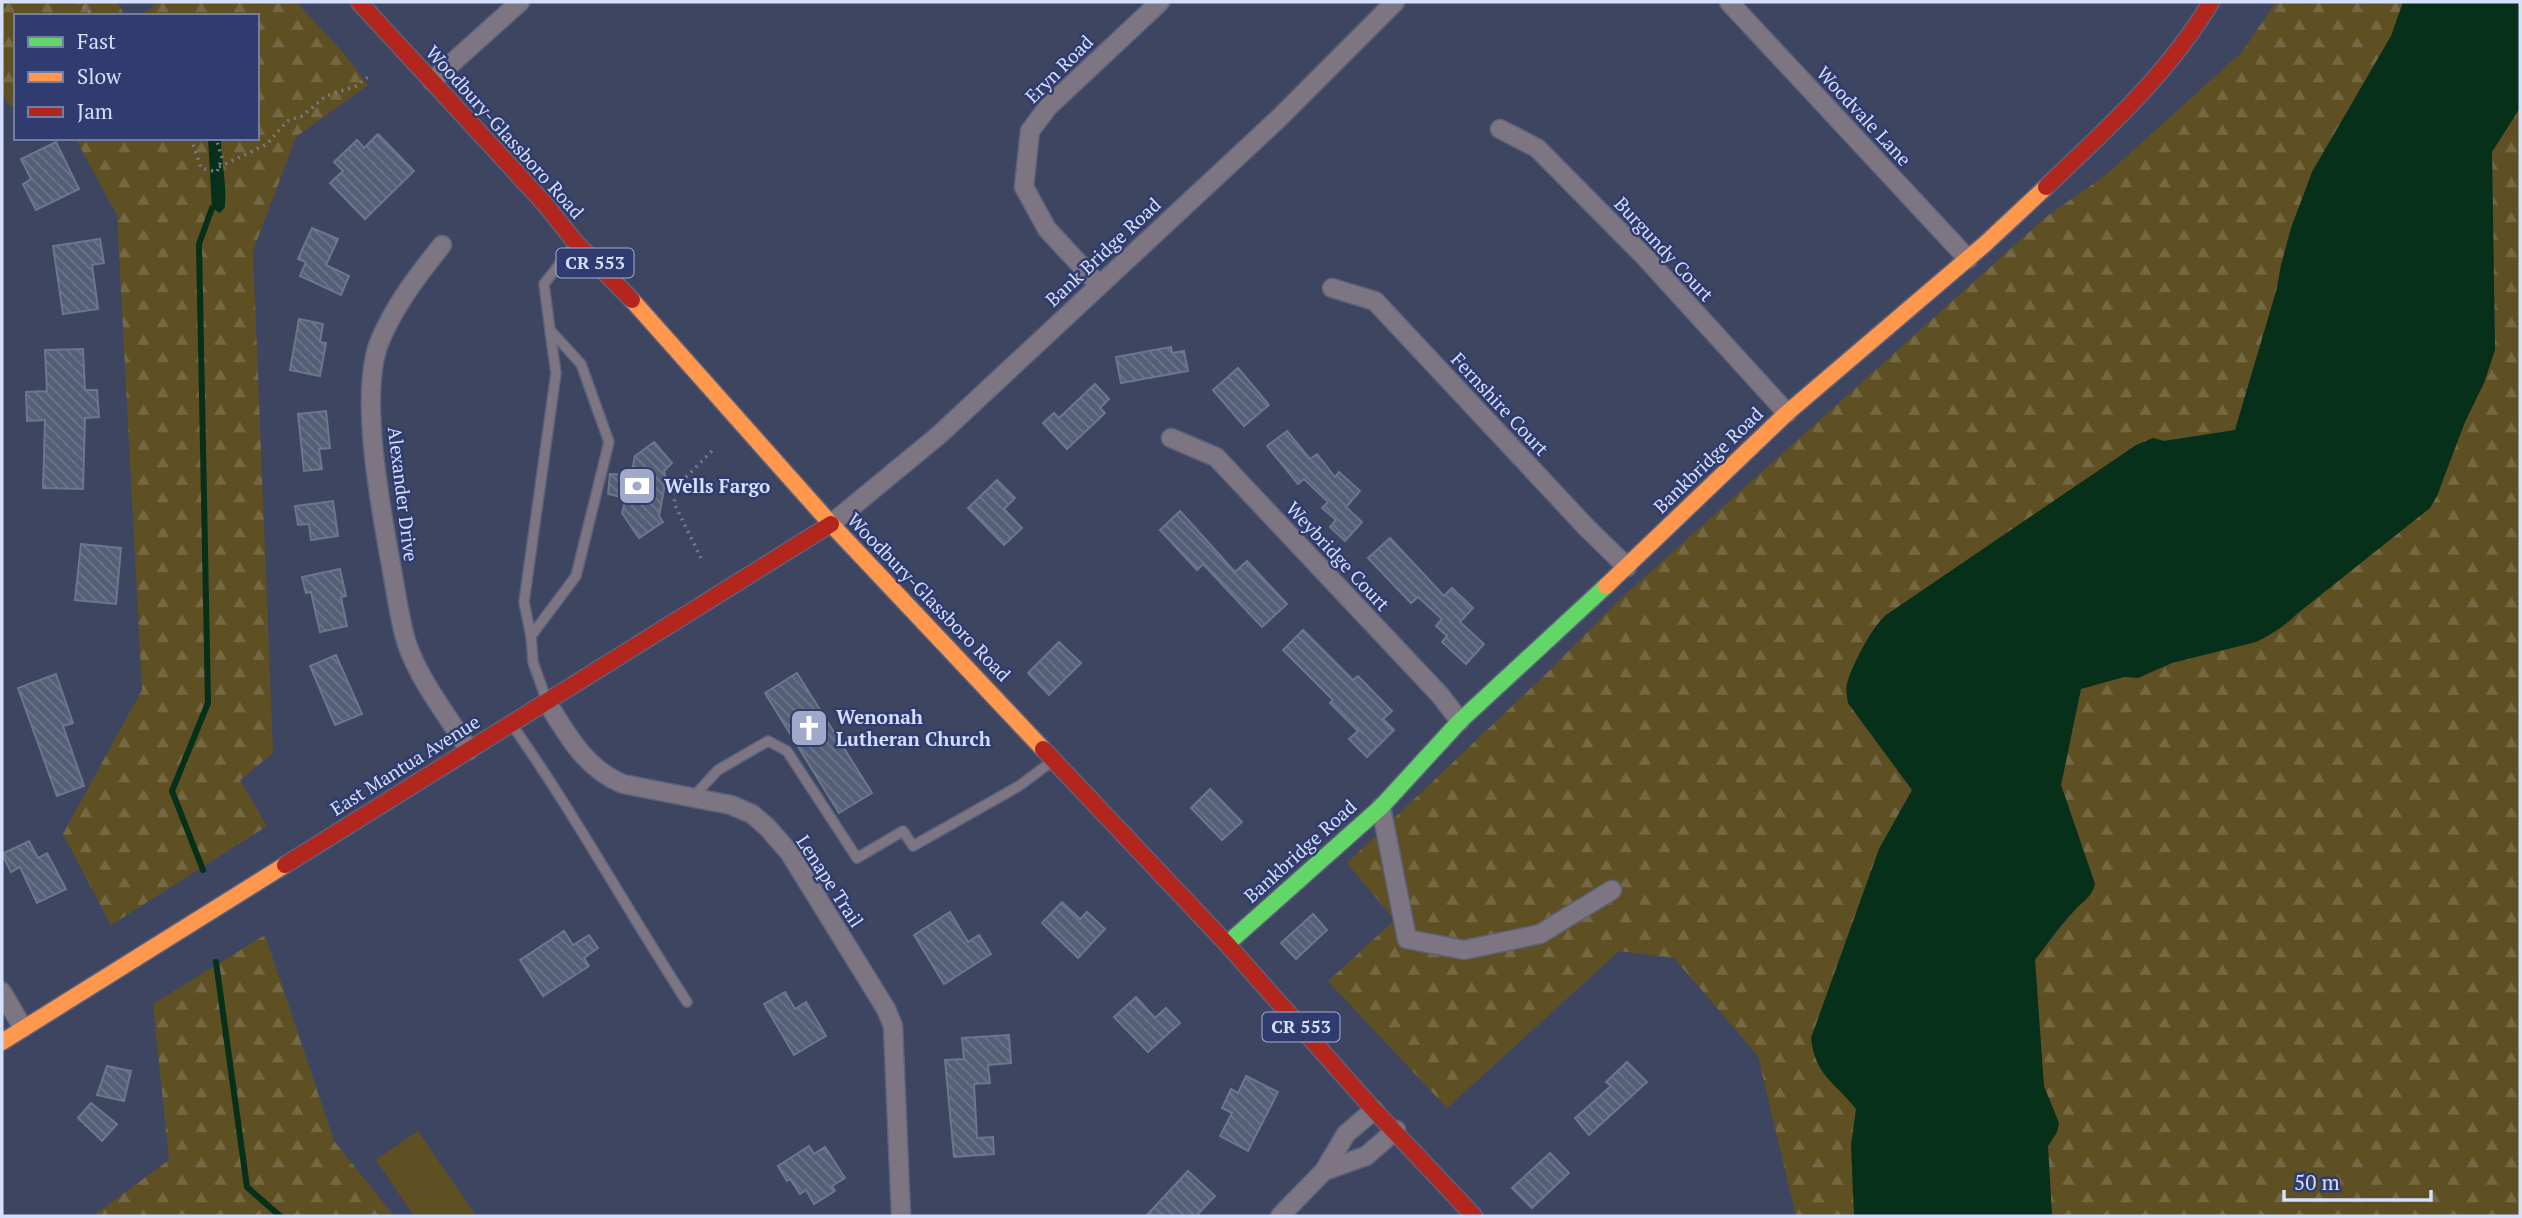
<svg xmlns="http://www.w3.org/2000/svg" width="2522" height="1218" viewBox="0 0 2522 1218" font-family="'PT Serif',serif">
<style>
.forest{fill:url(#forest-firs)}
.pitch{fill:#5f5023}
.water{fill:#063019}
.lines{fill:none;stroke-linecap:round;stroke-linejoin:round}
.stream{stroke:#063019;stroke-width:6}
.building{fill:url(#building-back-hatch);stroke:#6b778d;stroke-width:2}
.lane-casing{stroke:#5c627b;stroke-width:12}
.street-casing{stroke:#5c627b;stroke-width:21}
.fast-casing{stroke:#5c627b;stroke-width:19}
.slow-casing{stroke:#5c627b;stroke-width:19}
.jam-casing{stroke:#5c627b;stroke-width:19}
.path{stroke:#7a7886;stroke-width:3.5;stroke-dasharray:2 5;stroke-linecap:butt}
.lane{stroke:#7d7682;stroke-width:9}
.street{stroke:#7d7682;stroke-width:18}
.fast{stroke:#63d668;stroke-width:16}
.slow{stroke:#ff974d;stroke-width:16}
.jam{stroke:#b3261e;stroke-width:16}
.labels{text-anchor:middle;stroke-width:5;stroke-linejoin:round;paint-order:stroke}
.shield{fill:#303c6f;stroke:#a4aed3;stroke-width:2}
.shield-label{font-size:18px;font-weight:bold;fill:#d5dffe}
.street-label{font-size:19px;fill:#d5dffe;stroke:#303c6f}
.poi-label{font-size:19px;font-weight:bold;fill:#d5dffe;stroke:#303c6f;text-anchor:start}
</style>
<defs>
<pattern id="forest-firs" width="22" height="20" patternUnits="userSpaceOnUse" patternTransform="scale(1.75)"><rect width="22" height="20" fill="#5f5023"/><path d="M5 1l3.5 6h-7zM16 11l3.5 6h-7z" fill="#756944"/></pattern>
<pattern id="building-back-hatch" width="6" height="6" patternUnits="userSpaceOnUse" patternTransform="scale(1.75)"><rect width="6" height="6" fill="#545f75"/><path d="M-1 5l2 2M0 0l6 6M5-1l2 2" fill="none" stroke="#6c768a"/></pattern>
</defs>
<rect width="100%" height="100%" fill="#3e4561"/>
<g class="forest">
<polygon points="2,2 116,2 126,16 16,16 16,104 11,107 2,94"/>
<polygon points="160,2 296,2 342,51 368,85 296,137 253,251 273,753 240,780 267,826 111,925 63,834 142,690 117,215 75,138 257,138 257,16 139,16"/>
<polygon points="2276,2 2411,2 2312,172 2235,430 2136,445 1854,711 1912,790 1879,849 1856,1109 1856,1216 1796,1216 1758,1056 1674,958 1619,951 1447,1108 1328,981 1395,920 1347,863 1547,673 1617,602 2046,217 2106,175 2242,52"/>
<polygon points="2520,105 2520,1216 2052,1216 2035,960 2095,884 2061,785 2081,688 2269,636 2495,350 2492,152"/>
<polygon points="265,935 334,1141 394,1216 93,1216 169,1160 153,1004"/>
</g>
<polygon class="pitch" points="418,1131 476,1216 414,1216 376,1160"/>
<g class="water">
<path d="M2403 2H2520V108L2492 152 2495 350 2484 383 2465 422 2437 496 2430 508 2298 613C2285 626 2272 634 2256 642L2172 663 2138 678 2124 677 2081 689 2061 785 2095 884C2092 897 2083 901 2075 910 2060 925 2048 943 2035 960L2044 1086 2059 1123 2057 1132 2048 1146 2052 1216H1854L1851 1145 1856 1109C1835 1082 1815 1076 1811 1038L1879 849 1912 790 1848 703C1847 696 1845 688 1848 680 1854 662 1872 627 1886 615L2136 445 2153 438 2164 441 2235 430 2277 288 2281 265 2291 228 2312 172 2391 36Z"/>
<path d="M208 138H221C221 161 227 184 225 207L220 213 212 208Z"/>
</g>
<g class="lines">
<g class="stream">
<polyline points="203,870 172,791 208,703 199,244 212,208"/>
<polyline points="216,962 247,1187 280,1216"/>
</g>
</g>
<g class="building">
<polygon points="378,134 414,171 365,219 330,183 343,171 334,162 357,140 364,148"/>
<polygon points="56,142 79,189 36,210 23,184 31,179 21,159"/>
<polygon points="312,228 338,239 326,265 349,276 341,295 300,276 306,262 298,259"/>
<polygon points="100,239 104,263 92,265 98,309 63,314 53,246"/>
<polygon points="299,319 323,324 320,342 326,343 320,376 290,370"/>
<polygon points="1171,347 1172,353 1184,351 1188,371 1121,383 1116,357"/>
<polygon points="83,349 85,390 97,390 99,417 85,418 83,489 43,488 45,420 27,421 26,392 47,391 45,350"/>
<polygon points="1238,368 1269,405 1244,426 1213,390"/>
<polygon points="1095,384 1109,399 1100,408 1105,413 1067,449 1043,423 1054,413 1059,418"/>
<polygon points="326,411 330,448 319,449 322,469 304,471 298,414"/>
<polygon points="1287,431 1310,459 1317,454 1335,477 1339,472 1360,491 1346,507 1362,522 1345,541 1330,527 1336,520 1322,508 1328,502 1304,479 1298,484 1267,446"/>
<polygon points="654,442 672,463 664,471 666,478 659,516 663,522 639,538 622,513 626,498 608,494 610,474 631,475 635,456"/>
<polygon points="997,480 1015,498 1004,509 1022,528 1004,545 968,508"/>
<polygon points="333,501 338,536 311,540 309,524 298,525 295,506"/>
<polygon points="1180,511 1235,572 1247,561 1287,604 1262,627 1203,564 1197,570 1160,530"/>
<polygon points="1390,538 1444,596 1452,588 1473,608 1460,622 1484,644 1466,664 1442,642 1447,636 1436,626 1442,619 1418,597 1411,603 1368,558"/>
<polygon points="81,544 121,548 116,604 75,600"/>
<polygon points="340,569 346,596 341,597 347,626 320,632 311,592 306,593 302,577"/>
<polygon points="1303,630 1353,680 1358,676 1392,711 1383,719 1394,730 1367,757 1349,739 1358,731 1330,703 1333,700 1283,650"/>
<polygon points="1059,642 1081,663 1049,695 1028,673"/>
<polygon points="336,655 362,714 335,725 310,666"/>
<polygon points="797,673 872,793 839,813 765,693"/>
<polygon points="56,674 73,723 63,726 84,786 57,796 18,688"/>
<polygon points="1210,789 1242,822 1222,840 1191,808"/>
<polygon points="29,841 38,858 47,853 66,889 37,903 20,867 11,872 2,854"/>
<polygon points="1062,902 1080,919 1087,912 1105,929 1078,958 1042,923"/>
<polygon points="950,912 968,942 979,935 991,954 944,984 914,935"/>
<polygon points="1313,914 1327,930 1296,959 1281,943"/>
<polygon points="564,931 573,945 589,935 598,948 584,958 589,966 543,996 520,960"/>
<polygon points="785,992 795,1009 806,1002 826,1036 794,1055 764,1004"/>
<polygon points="1136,997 1155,1018 1166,1008 1180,1023 1148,1052 1114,1017"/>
<polygon points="1009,1035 1011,1063 988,1065 990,1083 974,1084 977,1138 993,1137 994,1154 954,1157 945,1060 964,1059 962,1038"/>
<polygon points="1627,1062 1647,1082 1589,1135 1575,1118 1611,1086 1606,1082"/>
<polygon points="107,1066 131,1071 124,1101 97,1095"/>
<polygon points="1246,1076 1278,1092 1248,1151 1220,1136 1232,1113 1222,1108 1231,1089 1238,1093"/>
<polygon points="91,1103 117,1124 102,1141 78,1118"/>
<polygon points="809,1146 814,1154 825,1147 845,1178 832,1186 835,1191 814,1204 806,1190 800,1194 790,1179 787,1181 778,1166"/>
<polygon points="1550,1153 1569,1173 1532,1208 1512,1188"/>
<polygon points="1188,1171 1215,1196 1196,1216 1146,1216"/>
</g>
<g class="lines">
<defs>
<g id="lane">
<polyline points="531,636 524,602 556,373 550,331"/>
<polyline points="546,699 533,662 531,636 576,576 609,442 581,364 550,330 544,284 573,247"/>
<path d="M512 725C575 814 627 910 687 1002"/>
<polyline points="693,797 718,770 768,741 787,751 857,858 903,831 913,846 1019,786 1050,763"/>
</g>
<g id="street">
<polyline points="1729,2 1968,259"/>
<polyline points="432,81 520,2"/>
<polyline points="1500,129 1537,148 1644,256 1787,413"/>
<path d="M442 245C418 275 394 306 379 343 359 396 381 509 391 565 396 591 399 619 407 644 419 680 449 718 469 750"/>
<polyline points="1099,285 1047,229 1024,187 1030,131 1048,107 1160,2"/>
<polyline points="1332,288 1375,301 1587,528 1627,567"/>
<polyline points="1171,438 1216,457 1440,695 1460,721"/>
<polyline points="831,524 939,435 1277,120 1395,2"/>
<path d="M547 702C567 735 586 769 623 784L731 805 752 814 767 827 789 852 886 1009 893 1026 901 1216"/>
<polyline points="1381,807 1407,939 1464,950 1540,934 1612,890"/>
<polyline points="2,992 23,1028"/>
<polyline points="1324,1171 1366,1156 1396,1130"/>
<polyline points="1280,1216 1324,1171 1346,1134 1374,1110"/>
</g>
<polyline id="fast" points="1227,944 1381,807 1460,721 1606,586"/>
<g id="slow">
<polyline points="632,300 831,524 1043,749"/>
<polyline points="1606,586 1787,413 1985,244 2046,187"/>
<polyline points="2,1042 285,865"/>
</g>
<g id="jam">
<polyline points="359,2 544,203 576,243 632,300"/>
<path d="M2046 187C2107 129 2168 74 2211 2"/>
<polyline points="1043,749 1227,944 1374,1110 1474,1216"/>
<polyline points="285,865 831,524"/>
</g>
</defs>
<use href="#lane" class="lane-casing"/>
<use href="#street" class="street-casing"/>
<use href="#fast" class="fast-casing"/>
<use href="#slow" class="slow-casing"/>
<use href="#jam" class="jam-casing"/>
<g class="path">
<polyline points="78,2 94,16"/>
<polyline points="191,138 201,168 217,172 222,158 216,138"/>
<polyline points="219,167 267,144 287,121 302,116 326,96 356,86 368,77"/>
<polyline points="701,558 674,503 677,486 715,448"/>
</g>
<use href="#lane" class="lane"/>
<use href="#street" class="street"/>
<use href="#fast" class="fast"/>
<use href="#slow" class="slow"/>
<use href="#jam" class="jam"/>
</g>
<defs>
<symbol id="bank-square" viewBox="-11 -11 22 22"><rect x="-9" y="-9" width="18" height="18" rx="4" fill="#a0a9c7" stroke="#303c6f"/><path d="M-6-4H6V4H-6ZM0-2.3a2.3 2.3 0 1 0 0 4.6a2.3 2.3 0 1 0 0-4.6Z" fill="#fff"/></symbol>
<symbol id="church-square" viewBox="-11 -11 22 22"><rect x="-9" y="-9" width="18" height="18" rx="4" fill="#a0a9c7" stroke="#303c6f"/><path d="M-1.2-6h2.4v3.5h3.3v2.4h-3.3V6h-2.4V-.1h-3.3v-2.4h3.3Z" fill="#fff"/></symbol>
</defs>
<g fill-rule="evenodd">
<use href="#bank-square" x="615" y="464" width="44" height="44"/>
<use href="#church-square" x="787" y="706" width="44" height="44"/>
</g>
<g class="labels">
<g class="shield">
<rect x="556.5" y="248.5" width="77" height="29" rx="5"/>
<rect x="1262.5" y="1012.5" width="77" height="29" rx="5"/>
</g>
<g class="shield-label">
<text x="595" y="269">CR 553</text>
<text x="1301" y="1033">CR 553</text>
</g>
<g class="street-label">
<text transform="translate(1059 69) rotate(-45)" y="7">Eryn Road</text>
<text transform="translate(1864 116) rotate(47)" y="7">Woodvale Lane</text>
<text transform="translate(505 132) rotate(48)" y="7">Woodbury-Glassboro Road</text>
<text transform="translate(1664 249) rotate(47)" y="7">Burgundy Court</text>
<text transform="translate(1103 252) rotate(-43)" y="7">Bank Bridge Road</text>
<text transform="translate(1500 404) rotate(47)" y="7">Fernshire Court</text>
<text transform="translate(1708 460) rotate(-44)" y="7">Bankbridge Road</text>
<text transform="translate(403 494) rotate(83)" y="7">Alexander Drive</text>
<text transform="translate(1338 556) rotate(47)" y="7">Weybridge Court</text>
<text transform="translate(929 597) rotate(46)" y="7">Woodbury-Glassboro Road</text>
<text transform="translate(405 765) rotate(-32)" y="7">East Mantua Avenue</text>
<text transform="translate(1300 851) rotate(-42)" y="7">Bankbridge Road</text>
<text transform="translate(830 881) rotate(57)" y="7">Lenape Trail</text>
</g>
<g class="poi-label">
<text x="664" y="493">Wells Fargo</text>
<text x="836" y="724">Wenonah<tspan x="836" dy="22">Lutheran Church</tspan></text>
</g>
</g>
<rect width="2522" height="1218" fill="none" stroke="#d5dffe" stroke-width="7"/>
<rect x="14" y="14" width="245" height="126" fill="#303c6f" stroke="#727da8" stroke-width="2"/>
<rect x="28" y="37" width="35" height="10" fill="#63d668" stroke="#727da8" stroke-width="2"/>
<text x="77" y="49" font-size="21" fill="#d5dffe">Fast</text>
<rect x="28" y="72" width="35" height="10" fill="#ff974d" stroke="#727da8" stroke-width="2"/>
<text x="77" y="84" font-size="21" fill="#d5dffe">Slow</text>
<rect x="28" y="107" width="35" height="10" fill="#b3261e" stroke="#727da8" stroke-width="2"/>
<text x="77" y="119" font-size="21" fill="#d5dffe">Jam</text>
<path d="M2284 1190v10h147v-10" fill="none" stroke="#d5dffe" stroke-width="3.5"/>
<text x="2294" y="1190" font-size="21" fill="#d5dffe" stroke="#303c6f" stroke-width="5" paint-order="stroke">50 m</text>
</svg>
